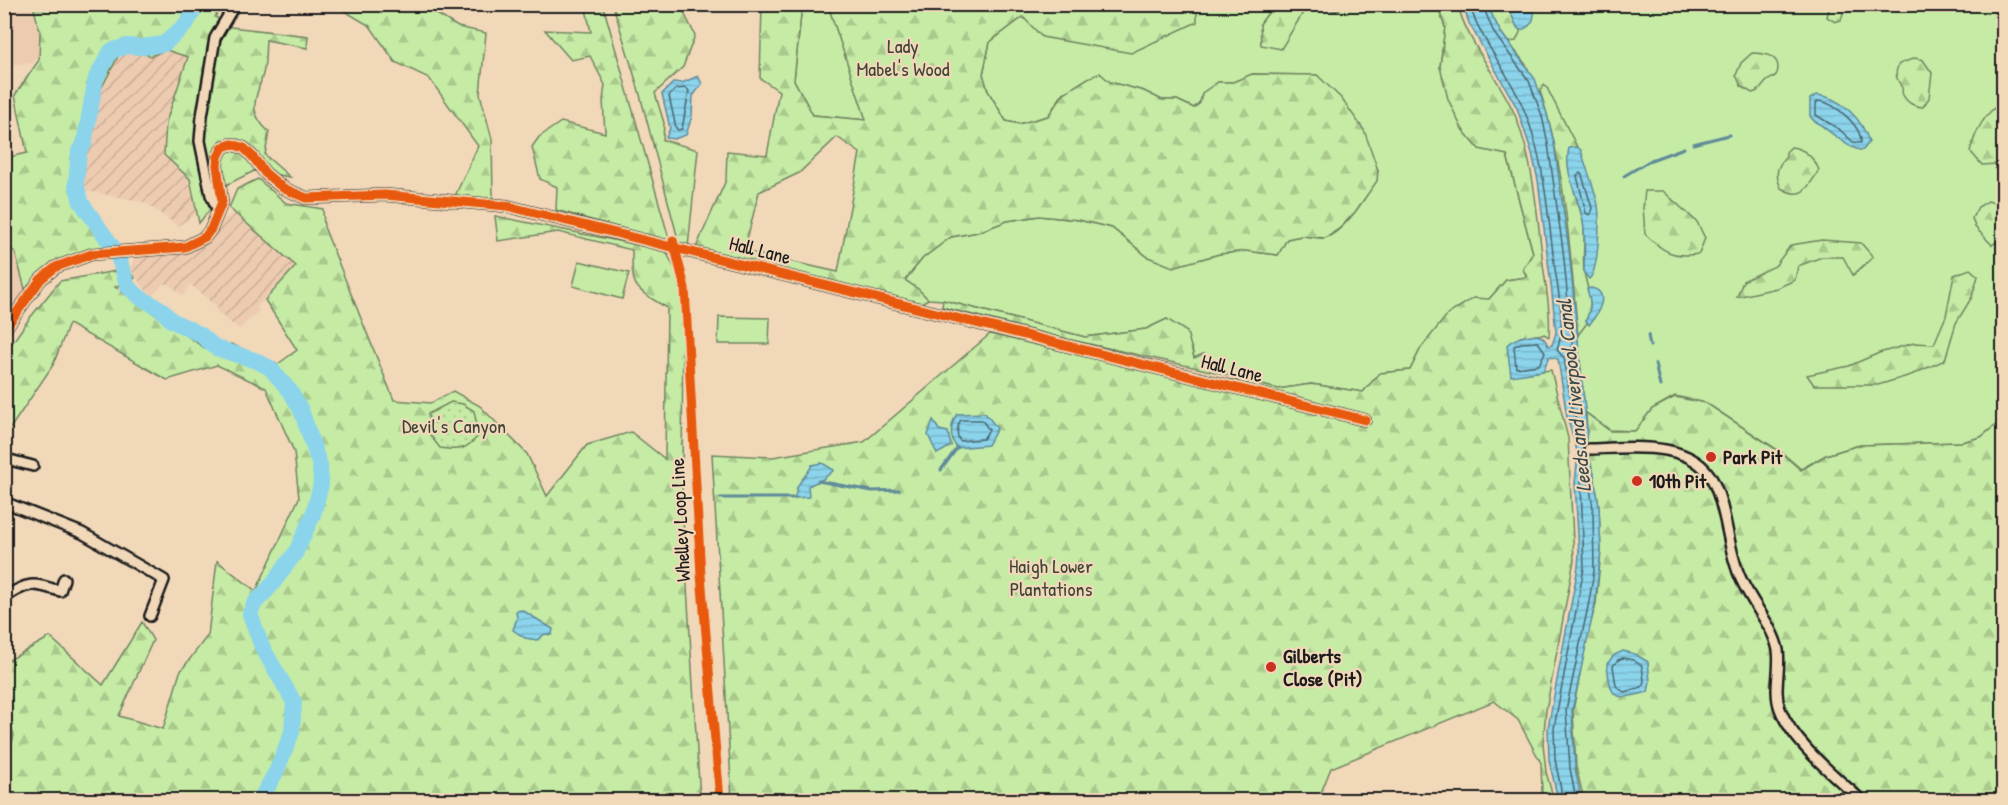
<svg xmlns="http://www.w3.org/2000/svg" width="2008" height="805" viewBox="0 0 2008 805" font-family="'Patrick Hand',sans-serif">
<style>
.built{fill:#edcbb0}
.industrial{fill:url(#industrial-furrows)}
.green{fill:#c5eba5;stroke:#708460;stroke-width:1.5}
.forest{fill:url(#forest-firs);stroke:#708460;stroke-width:1.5;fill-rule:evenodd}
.park{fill:url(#park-dots);stroke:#708460;stroke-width:1.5}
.water{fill:url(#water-rules);stroke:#5f8a99;stroke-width:1.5}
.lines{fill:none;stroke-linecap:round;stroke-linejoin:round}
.shore{stroke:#48666f;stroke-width:1.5}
.stream{stroke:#5f8a99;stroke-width:3}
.river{stroke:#8bd4ec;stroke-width:16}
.minor-casing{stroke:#1c1c1c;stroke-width:14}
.minor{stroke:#f1d8b9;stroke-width:9}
.cycleway-casing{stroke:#f1d8b9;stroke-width:13}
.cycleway{stroke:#e8590c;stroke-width:9}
.poi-dot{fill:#c8321e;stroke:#f1d8b9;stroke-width:2}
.labels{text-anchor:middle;stroke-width:4.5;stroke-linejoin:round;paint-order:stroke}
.park-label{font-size:20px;fill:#3e4537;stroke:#f1d8b9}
.street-label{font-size:20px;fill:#1c1c1c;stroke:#f1d8b9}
.poi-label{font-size:20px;font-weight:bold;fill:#1c1c1c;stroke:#f1d8b9;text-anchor:start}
.water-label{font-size:21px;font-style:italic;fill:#384a50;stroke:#f1d8b9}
</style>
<defs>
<pattern id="industrial-furrows" width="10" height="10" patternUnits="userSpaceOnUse" patternTransform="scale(1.5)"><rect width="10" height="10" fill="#edcbb0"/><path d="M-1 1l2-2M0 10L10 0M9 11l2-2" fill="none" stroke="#cbae97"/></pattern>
<pattern id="forest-firs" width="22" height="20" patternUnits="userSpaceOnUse" patternTransform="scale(1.5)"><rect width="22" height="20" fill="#c5eba5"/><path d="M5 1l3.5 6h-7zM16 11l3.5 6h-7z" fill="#a9c98d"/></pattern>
<pattern id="park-dots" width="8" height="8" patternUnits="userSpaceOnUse" patternTransform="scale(1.5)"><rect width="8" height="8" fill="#c5eba5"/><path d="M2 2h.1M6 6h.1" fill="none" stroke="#a9c98d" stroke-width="1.8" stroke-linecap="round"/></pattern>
<pattern id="water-rules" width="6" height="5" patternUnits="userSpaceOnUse" patternTransform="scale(1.5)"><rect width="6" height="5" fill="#8bd4ec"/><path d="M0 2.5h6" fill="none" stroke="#77b5ca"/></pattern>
</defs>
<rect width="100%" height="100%" fill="#f1d8b9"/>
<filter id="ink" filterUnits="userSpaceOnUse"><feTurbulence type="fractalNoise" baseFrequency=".0167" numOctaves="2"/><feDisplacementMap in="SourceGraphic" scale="12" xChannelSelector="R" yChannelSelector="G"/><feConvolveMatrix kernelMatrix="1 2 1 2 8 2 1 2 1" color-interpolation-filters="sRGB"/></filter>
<g filter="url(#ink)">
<g class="built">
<polygon points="5,5 70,5 52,42 37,56 33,63 5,65"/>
<polygon points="4,200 33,280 15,307 5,306"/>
</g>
<g class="industrial">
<polygon points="122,47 151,56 166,50 188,57 166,122 164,155 190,179 198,212 178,226 144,202 83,190 82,182 91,108"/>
<polygon points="274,201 323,249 284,279 257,307 259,310 239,329 217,312 217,307 190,284 183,296 169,284 163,284 151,297 130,269 135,256 150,257 194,249 207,242 221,219"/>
</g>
<g class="green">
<path d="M1197 4 1274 5 1260 24 1322 7 1337 11 1345 4 1437 5 1445 27 1440 67 1507 155 1533 253 1523 269 1527 277 1506 280 1489 299 1421 348 1410 370 1380 373 1363 392 1311 384 1278 389 1245 381 1224 374 1204 354 1194 358 1192 348 1167 319 1146 329 1085 337 943 300 928 299 918 289 905 280 923 258 951 237 978 232 1007 221 1039 216 1079 220 1112 228 1148 257 1198 260 1219 254 1246 251 1278 255 1287 239C1291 238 1296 237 1301 236 1308 236 1317 239 1324 238 1343 234 1375 188 1378 170L1317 75 1253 74 1233 82H1218L1194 108 1177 100H1162L1144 91 1110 82 1064 92 1048 116 1019 124 1006 121 988 91 983 74 990 42 1023 17 1196 22Z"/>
<polygon points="802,5 828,5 867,120 813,115 794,80"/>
<polygon points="1487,5 2003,5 2003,419 1981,437 1962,442 1859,445 1826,455 1801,469 1781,452 1706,403 1675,396 1652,409 1635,431 1610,430 1585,412 1569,250 1554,143 1527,66 1500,31"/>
<polygon points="579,261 629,273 622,299 573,286"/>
<polygon points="719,317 770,318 769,344 718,344"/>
</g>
<g class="forest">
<path d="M33 5H222L215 17 231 27 308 36 307 48 266 40C265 51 266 63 263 74 256 100 246 110 269 132L265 155 290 177 254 171 214 191 209 211 199 223 190 179 164 155 166 122 188 57 166 50 151 56 123 47 91 108 82 182 83 191 107 250 54 265 25 289 15 252 5 245V230L8 226 5 221V158L27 153 15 95 39 60 40 32Z"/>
<polygon points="327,5 422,5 458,27 486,33 480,94 492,139 493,199 455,196 478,146 429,78 395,62 370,26 338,7"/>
<polygon points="585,5 603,5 670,242 556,210 557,187 540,179 532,147 539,137 561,122 605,133 603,100 605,85 590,56 571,60 545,30 591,32"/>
<polygon points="613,5 643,5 646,8 681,7 695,35 683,67 655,93 664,123 663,140 698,150 688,247 679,243 639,91"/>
<path d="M762 5H802L794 80 813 115 866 120 828 5H1197V22L1131 53 1042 37 1023 17 990 42 983 74 988 91 1006 121 1019 124 1048 116 1064 93 1088 78 1100 73 1110 82 1144 91 1162 100H1177L1194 108 1200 103 1202 93 1218 82H1233L1252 74 1317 75 1341 98 1364 130 1378 170 1377 181 1355 212 1340 228 1325 238 1301 236 1287 239 1278 255 1246 251 1219 254 1173 267 1148 257 1112 228 1079 220 1039 216 1007 221 978 232 951 237 923 258 905 280 918 289 928 299 914 308 695 250 726 180 727 151 767 155 779 91 760 78ZM837 137 860 153 838 272 744 251 759 192 799 173Z"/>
<polygon points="1274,5 1274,4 1345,5 1337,11 1322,7 1304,11 1281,49 1261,45 1260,24"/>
<path d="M1437 5H1458C1467 43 1499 77 1515 115 1534 162 1537 214 1543 264 1546 288 1551 313 1549 337L1544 334 1520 337 1511 375 1551 370 1568 438 1574 560 1546 710 1543 743 1546 772 1554 800H1545L1542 792 1541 763 1518 720 1494 701 1331 768 1318 800H732L712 454 773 457 864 442 990 334 1170 376 1245 381 1278 389 1311 384 1363 392 1380 373 1410 370 1421 348 1447 315 1473 298 1489 299 1506 280 1527 277 1523 269 1533 253 1507 155 1479 149 1462 129 1448 99 1440 67 1445 27Z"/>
<polygon points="1487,5 1507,5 1517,27 1521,30 1516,41 1508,42 1500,31"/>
<polygon points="1830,5 1830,4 1855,5 1852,10 1843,13 1841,20 1835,22 1827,17"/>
<path d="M1752 53C1761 53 1778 54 1778 68 1778 70 1777 75 1775 76 1772 79 1769 79 1767 81 1761 87 1761 91 1752 93L1741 86 1736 75 1741 63Z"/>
<path d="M1915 58 1923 60 1932 73 1929 98 1923 107C1915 107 1907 103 1903 95 1900 87 1905 93 1901 86 1896 77 1894 74 1899 64Z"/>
<path d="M1544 85 1547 88 1577 147 1569 148C1566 174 1577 196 1583 221 1586 237 1582 255 1584 272 1587 289 1595 303 1586 320L1587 323 1578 335C1570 254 1566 169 1540 91Z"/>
<path d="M1994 108H2003V156L1996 164 1982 165 1970 151C1975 134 1981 120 1994 108Z"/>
<path d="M1791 147C1804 148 1814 158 1819 170 1808 188 1802 201 1781 188 1775 175 1776 167 1786 157V152Z"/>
<path d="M258 179 286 203 323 209 324 227 394 400 431 403 453 391 480 406 527 454 547 496 587 445 631 432 665 459 667 308C633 287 632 290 632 250L558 232 498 241 495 216 643 246 664 247 683 286 682 504 700 800H5V768L14 735 5 709 4 663 50 637 103 685 142 622 153 640 119 716 163 729 180 672 208 635 217 561 256 591 299 498 294 452 266 388 217 365 167 380 69 324 53 365 5 436V353L29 319 60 281 127 269 135 278 115 287 206 349 231 344 278 364 297 350 265 300 296 266 229 208 237 189Z"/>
<path d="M1645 191H1663L1697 222 1705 238 1699 254C1673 258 1663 252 1645 234L1643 207Z"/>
<polygon points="1988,201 2003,206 2003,238 1992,245 1975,227 1972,218 1978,207"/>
<polygon points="1822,240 1861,243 1873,257 1853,275 1843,257 1822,257 1798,266 1795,280 1777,288 1737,297 1743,281 1775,266 1791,245"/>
<polygon points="1970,269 1978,276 1972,297 1956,323 1945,360 1911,375 1878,385 1814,385 1807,375 1849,366 1879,353 1914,343 1934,344 1946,316 1954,275"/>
<polygon points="943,300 1085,337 1146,329 1167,319 1187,332 1194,358 1204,354 1224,374 1067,339 942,307"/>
<polygon points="1675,397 1706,403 1780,452 1801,470 1826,455 1860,445 1962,442 1981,437 2003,419 2003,800 1584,800 1576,767 1573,711 1587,636 1596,604 1601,551 1599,508 1594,474 1585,444 1587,431 1586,413 1610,431 1635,431 1652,409"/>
</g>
<path class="park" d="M451 402 463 404 474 411 479 435C466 450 460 451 440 448L430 435 428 414Z"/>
<g class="water">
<path d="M1463 5H1487L1500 31 1535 79 1547 114 1554 143 1569 250 1587 431 1585 444 1594 474 1599 507 1601 550 1595 604 1572 711 1575 768 1580 793 1583 800H1558L1549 760 1548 728 1578 567 1579 553 1575 483 1578 454 1567 417 1558 359 1549 357 1543 371 1511 376 1507 345C1513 338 1533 332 1542 337 1545 339 1547 343 1548 346L1552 345 1556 333 1552 293 1538 180 1532 153 1517 108 1469 23Z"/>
<path d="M1507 5H1534C1535 17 1534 26 1521 30L1517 27Z"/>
<polygon points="698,76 702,84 693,96 692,116 686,135 674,139 666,138 670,128 662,94 674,82 682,83"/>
<path d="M1817 95C1841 97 1863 120 1869 142L1863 150C1849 151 1828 128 1813 120L1810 116V99Z"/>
<path d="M1577 147 1581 150C1586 168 1594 186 1598 205 1600 218 1599 271 1589 279L1584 273C1584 257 1586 238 1583 221 1579 198 1563 173 1569 148Z"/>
<path d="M1591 288C1612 292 1597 315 1589 325L1586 320C1592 307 1591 302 1587 289Z"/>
<path d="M985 413 997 428 988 445 957 448C949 438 950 425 957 414Z"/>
<polygon points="933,420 939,430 948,432 951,446 937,454 928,435"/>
<path d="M822 463 834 470 823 479 808 486 809 497 795 498C797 478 806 479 812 465Z"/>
<polygon points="522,610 553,629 552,635 545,634 537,640 525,638 513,630 517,618 516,611"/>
<path d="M1623 651 1635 654 1648 662 1650 681 1648 692C1613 701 1611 700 1607 664L1614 655Z"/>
</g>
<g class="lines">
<g class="shore">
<path d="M1469 4C1481 41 1507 70 1522 105 1544 154 1547 208 1554 261 1557 288 1567 324 1557 350L1564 358 1573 414 1576 417 1579 414 1563 250 1548 144 1542 116 1529 81 1494 33 1482 4"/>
<polygon points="686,88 689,91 682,129 678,130 676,128 669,96 676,89"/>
<path d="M1819 101C1835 103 1862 126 1861 143L1853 142 1840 130 1816 115V103Z"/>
<polygon points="1580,173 1582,175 1592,208 1590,215 1586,213 1577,176"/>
<polygon points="1538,342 1545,352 1539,365 1516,368 1514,346 1521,343"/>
<path d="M961 420H982L989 430 983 439 960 441C956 436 957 425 961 420Z"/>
<polygon points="1623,658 1633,660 1642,666 1644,681 1642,687 1624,692 1616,686 1613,666 1618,660"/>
<polyline points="1563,800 1555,759 1554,728 1584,568 1581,483 1582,474 1585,472 1588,475 1593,508 1594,571 1589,602 1566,710 1570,768 1576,800"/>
</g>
<g class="stream">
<polyline points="1693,144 1729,135"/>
<polyline points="1624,176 1651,160 1684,148"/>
<polyline points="1648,335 1650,346"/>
<polyline points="1655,364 1660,386"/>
<polyline points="941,470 957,448"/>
<polyline points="818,481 872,491 899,490"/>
<polyline points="720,498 795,498"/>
</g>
<polyline class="river" points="198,4 186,24 164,44 142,47 127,46 111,51 96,78 84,144 79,151 76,184 81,202 117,253 128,287 141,298 161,309 171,320 201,335 216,348 257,361 270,368 290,391 301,410 320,466 321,484 313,515 296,552 270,587 254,604 250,614 262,647 294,702 292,732 276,772 260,800"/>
<defs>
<g id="minor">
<polyline points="218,211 211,195 200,141 202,116 215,38 235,4"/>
<polyline points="4,330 41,279 56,267 92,254 185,247 205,237 211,229 222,202 217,165 218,157 223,147 232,144 244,148 253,157 265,173 283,188 306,198 385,195 507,206 1365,420"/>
<path d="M1589 449C1628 448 1692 439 1713 481 1726 508 1727 541 1737 569 1745 596 1773 624 1778 650 1781 669 1773 690 1780 709 1793 743 1835 776 1861 800"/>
<polyline points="4,465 6,459 33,466"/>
<polyline points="4,502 82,533 164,580 150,616"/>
<path d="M4 598C28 581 33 583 60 591L64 579"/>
</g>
</defs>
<use href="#minor" class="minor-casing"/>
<use href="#minor" class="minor"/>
<defs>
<g id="cycleway">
<polyline points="673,240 685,288 701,575 720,800"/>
<polyline points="4,330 41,279 56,267 92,254 185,247 205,237 211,229 222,202 217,165 218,157 223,147 232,144 244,148 253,157 265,173 283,188 306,198 385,195 507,206 1365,420"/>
</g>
</defs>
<use href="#cycleway" class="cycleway-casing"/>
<use href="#cycleway" class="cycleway"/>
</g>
</g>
<g class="poi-dot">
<circle cx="1711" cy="457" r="6"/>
<circle cx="1637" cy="481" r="6"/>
<circle cx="1271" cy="667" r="6"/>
</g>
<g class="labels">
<g class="park-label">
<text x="903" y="53">Lady<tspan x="903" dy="23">Mabel's Wood</tspan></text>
<text x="454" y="433">Devil's Canyon</text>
<text x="1051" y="573">Haigh Lower<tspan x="1051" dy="23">Plantations</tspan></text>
</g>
<g class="street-label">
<text transform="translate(760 250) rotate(14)" y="7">Hall Lane</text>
<text transform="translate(1232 368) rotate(14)" y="7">Hall Lane</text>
<text transform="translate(680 520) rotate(-93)" y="7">Whelley Loop Line</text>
</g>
<g class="poi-label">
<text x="1723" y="464">Park Pit</text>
<text x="1649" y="488">10th Pit</text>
<text x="1283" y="663">Gilberts<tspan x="1283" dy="23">Close (Pit)</tspan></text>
</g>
<g class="water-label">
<text transform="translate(1574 396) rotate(-96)" y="7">Leeds and Liverpool Canal</text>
</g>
</g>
<rect width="2008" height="805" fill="none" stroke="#f1d8b9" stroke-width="24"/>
<rect x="12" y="12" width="1984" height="781" fill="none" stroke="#1c1c1c" stroke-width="2" filter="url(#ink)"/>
</svg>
